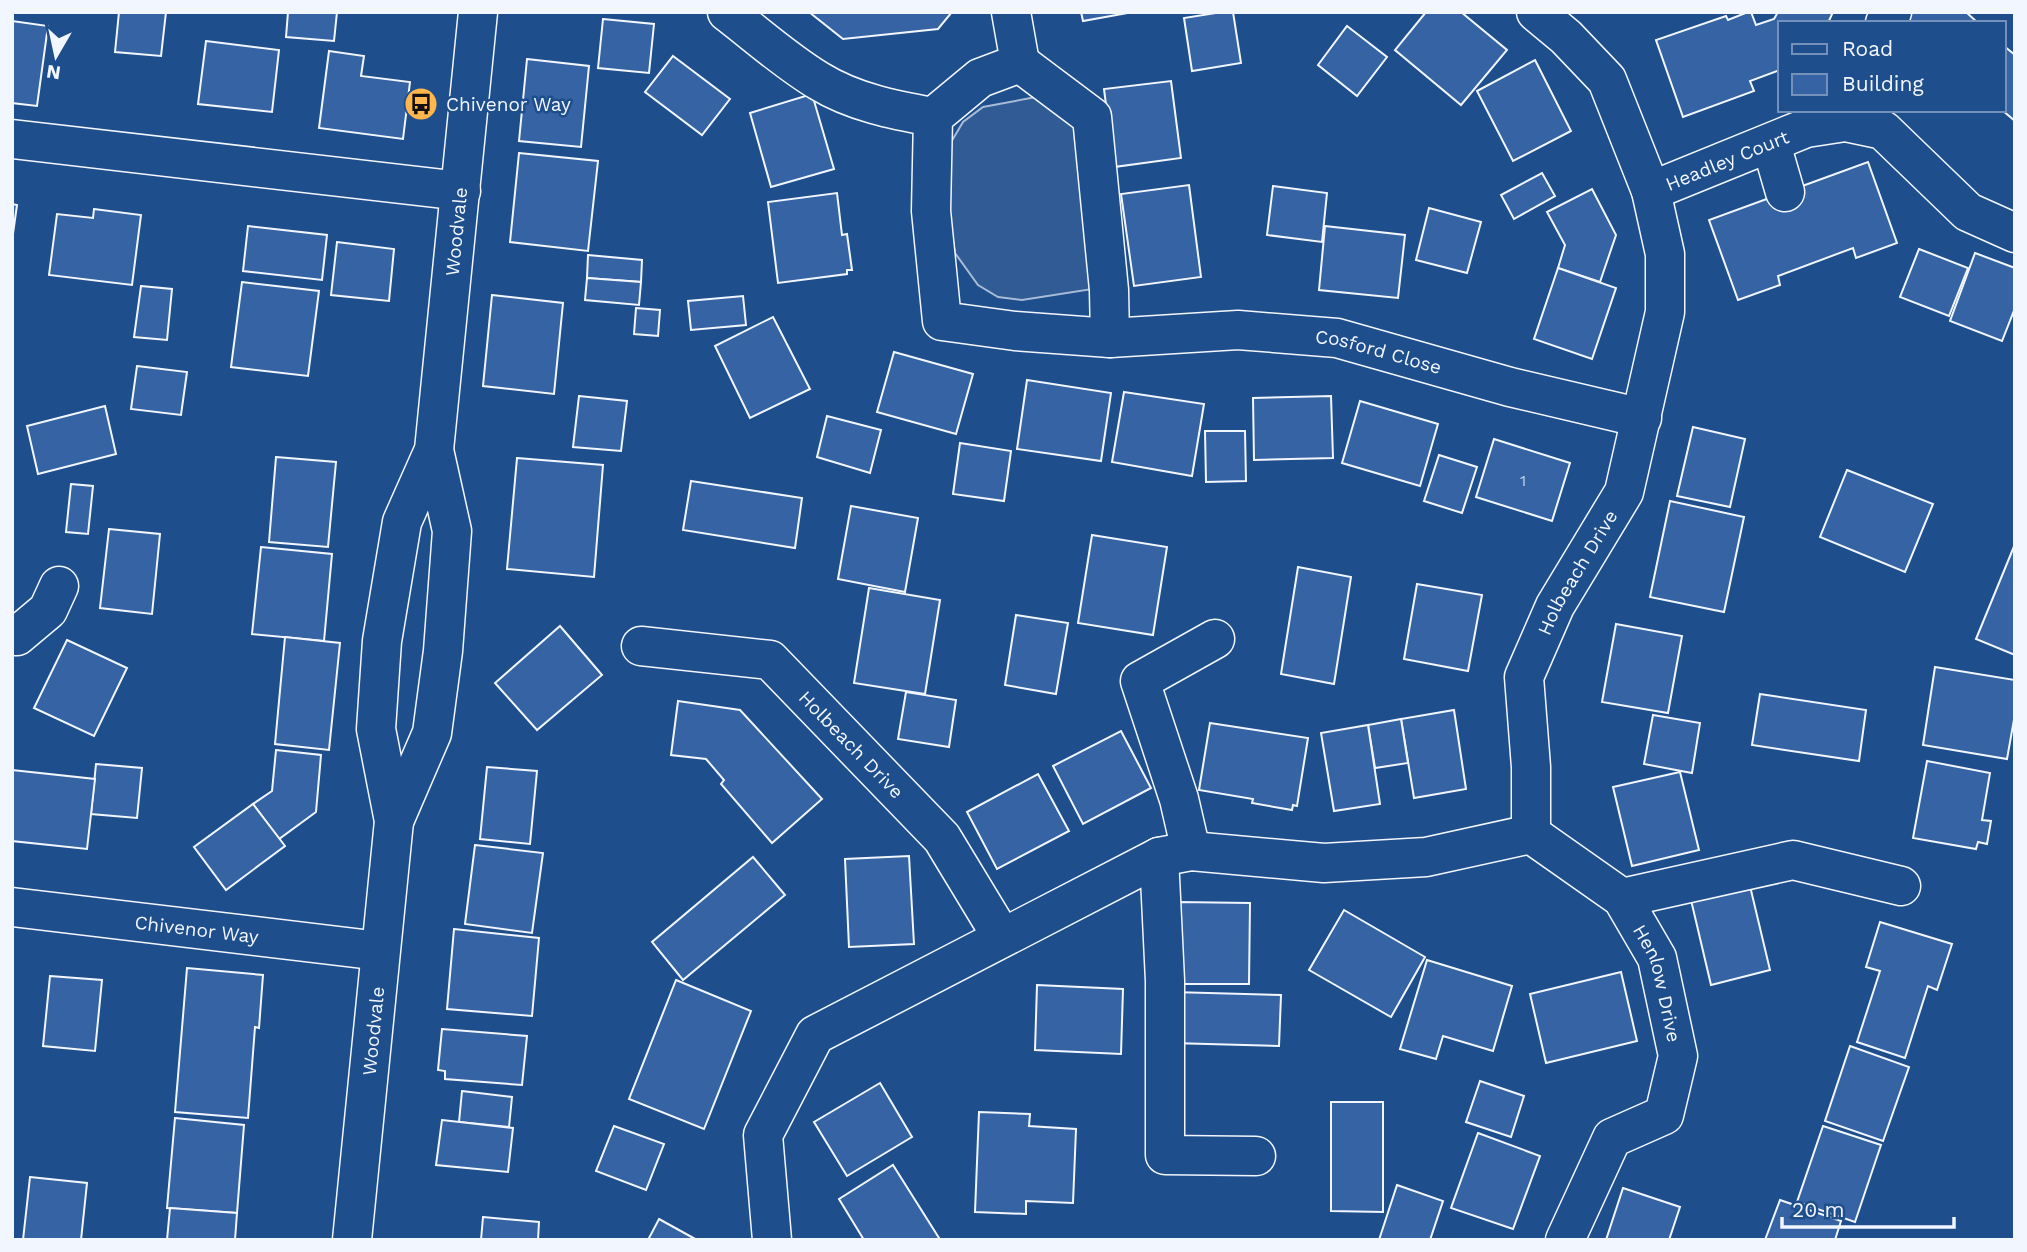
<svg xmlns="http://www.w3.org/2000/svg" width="2027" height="1252" viewBox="0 0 2027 1252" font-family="'Work Sans',sans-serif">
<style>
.built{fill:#305b95;stroke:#a8bbd7;stroke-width:2}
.building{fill:#3563a3;stroke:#f2f6ff;stroke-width:2}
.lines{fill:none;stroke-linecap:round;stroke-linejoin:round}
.minor-casing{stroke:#f2f6ff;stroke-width:41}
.minor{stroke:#1f4e8c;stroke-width:38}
.labels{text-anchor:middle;stroke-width:5;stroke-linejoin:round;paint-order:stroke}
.number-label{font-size:16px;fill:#c3d1e8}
.poi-label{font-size:19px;fill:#f2f6ff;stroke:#1f4e8c;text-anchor:start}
.street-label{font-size:19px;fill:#f2f6ff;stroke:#1f4e8c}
</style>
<rect width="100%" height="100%" fill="#1f4e8c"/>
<polygon class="built" points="1068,91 1099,288 1022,300 998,297 978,285 955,253 946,196 947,149 963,122 983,107"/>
<g class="building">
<polygon points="119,12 166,12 161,56 115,52"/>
<polygon points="288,12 337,12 334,41 286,37"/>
<polygon points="809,12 952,12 938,29 843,39"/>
<polygon points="1081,12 1133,12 1083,21"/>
<polygon points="1222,12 1233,12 1241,63 1192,71 1184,18"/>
<polygon points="1426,12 1461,12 1507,50 1461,105 1395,50"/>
<polygon points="1748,12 1751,12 1756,25 1774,19 1778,12 1833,12 1828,23 1780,23 1780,70 1750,81 1754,91 1683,117 1656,40 1726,16 1728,20"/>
<polygon points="1908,12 1966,12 1978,23 1899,23"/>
<polygon points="603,19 654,24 649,73 598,68"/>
<polygon points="12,21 48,26 37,106 12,103"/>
<polygon points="1347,26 1387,57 1357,96 1318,65"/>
<polygon points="206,41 279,50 272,112 198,104"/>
<polygon points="2004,46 2015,55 2015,121 2002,110 2004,110"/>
<polygon points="329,51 364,56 361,76 410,82 403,139 319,128"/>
<polygon points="673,56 730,99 702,135 645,92"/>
<polygon points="527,59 589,66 581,147 519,141"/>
<polygon points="1535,60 1571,131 1513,161 1477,91"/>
<polygon points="1171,81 1181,158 1114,167 1104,89"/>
<polygon points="812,94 834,169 771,187 750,113"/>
<polygon points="519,153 598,161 588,251 510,242"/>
<polygon points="1868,162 1897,243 1856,258 1853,248 1778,276 1780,285 1738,300 1709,220"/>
<polygon points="1542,173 1555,196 1514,219 1501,195"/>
<polygon points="1189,185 1201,277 1134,286 1121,194"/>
<polygon points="1273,186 1327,193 1322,242 1267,235"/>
<polygon points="1592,189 1616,235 1600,282 1558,268 1565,245 1547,212"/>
<polygon points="837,193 842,235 847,234 852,270 847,270 847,274 778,283 768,202"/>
<polygon points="12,204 17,205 12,241"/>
<polygon points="1429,208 1481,222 1467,273 1416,260"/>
<polygon points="94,209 141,215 132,285 49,275 57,214 93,218"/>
<polygon points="248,226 327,235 322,280 243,271"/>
<polygon points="1325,226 1405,235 1398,298 1319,290"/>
<polygon points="337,242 394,249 389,301 331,295"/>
<polygon points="1919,249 1968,268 1949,316 1900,297"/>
<polygon points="1975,253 2015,268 2015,308 2002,341 1950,321"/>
<polygon points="588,255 642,260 641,282 587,278"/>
<polygon points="1558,268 1616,288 1592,359 1534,339"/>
<polygon points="587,278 641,282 639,305 585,300"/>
<polygon points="242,282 319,291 308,376 231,367"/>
<polygon points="141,286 172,289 167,340 134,337"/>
<polygon points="492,295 563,303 554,394 483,386"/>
<polygon points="743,296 746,325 691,330 688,301"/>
<polygon points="636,308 660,310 658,336 634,334"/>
<polygon points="773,317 810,389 750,418 715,346"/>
<polygon points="894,352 973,374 956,434 877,412"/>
<polygon points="137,366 187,372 181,415 131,409"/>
<polygon points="1027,380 1111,393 1101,461 1017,449"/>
<polygon points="1124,392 1204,404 1192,476 1112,462"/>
<polygon points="579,396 627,401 621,451 573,447"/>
<polygon points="1331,396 1333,458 1254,460 1253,398"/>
<polygon points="1360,401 1438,424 1420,486 1342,463"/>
<polygon points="105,406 116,454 38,474 27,426"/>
<polygon points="827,416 881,430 870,473 817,457"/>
<polygon points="1693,427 1745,439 1730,507 1677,496"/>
<polygon points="1205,431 1245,431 1246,481 1206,482"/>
<polygon points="1494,439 1570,463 1552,521 1476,497"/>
<polygon points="960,443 1011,451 1004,501 953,494"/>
<polygon points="1439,455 1477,467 1462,513 1424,501"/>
<polygon points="276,457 336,462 328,547 269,542"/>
<polygon points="517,458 603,465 594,577 507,569"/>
<polygon points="1847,470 1933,504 1905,572 1820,537"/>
<polygon points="691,481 802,498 795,548 683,530"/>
<polygon points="71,484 93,486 88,534 66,532"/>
<polygon points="1670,501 1744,517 1724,612 1650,597"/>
<polygon points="851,506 918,518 905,592 838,579"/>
<polygon points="109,529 160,534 152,614 100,608"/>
<polygon points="1092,535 1167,547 1153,635 1078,623"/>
<polygon points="2015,544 2015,655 1976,639"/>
<polygon points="261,547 332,554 324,641 252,634"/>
<polygon points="1298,567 1351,577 1334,684 1281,674"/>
<polygon points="1417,584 1482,595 1468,671 1404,659"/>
<polygon points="869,588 940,600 925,694 854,683"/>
<polygon points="1016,615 1068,623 1056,694 1005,685"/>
<polygon points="1616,624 1682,636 1668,713 1602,702"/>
<polygon points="560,626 602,675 537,730 495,683"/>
<polygon points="285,637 340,643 329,750 275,744"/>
<polygon points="67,640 127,668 94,736 34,708"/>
<polygon points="1935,667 2015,680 2015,714 2007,759 1923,745"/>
<polygon points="906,692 956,700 949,747 898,739"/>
<polygon points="1760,694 1866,710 1859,761 1752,745"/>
<polygon points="678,701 740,710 822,799 772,843 721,784 724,780 706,759 671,755"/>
<polygon points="1454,710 1466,789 1414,798 1401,719"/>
<polygon points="1653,715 1700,723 1692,773 1644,764"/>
<polygon points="1401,719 1408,763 1375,768 1368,725"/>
<polygon points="1210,723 1308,738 1297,806 1293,805 1292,810 1252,803 1253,799 1199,790"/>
<polygon points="1368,725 1380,804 1334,811 1321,733"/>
<polygon points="1121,731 1151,788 1083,824 1053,766"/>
<polygon points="276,750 321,755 316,812 279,839 253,804 272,791"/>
<polygon points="1927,761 1990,773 1982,820 1991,821 1987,844 1978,842 1976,849 1913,838"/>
<polygon points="96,764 142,768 137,818 91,814"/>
<polygon points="487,767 537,771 530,844 480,839"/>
<polygon points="12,770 95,779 87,849 12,841"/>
<polygon points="1680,772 1699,850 1632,866 1613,787"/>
<polygon points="1038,774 1069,831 997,869 967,812"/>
<polygon points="253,804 285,846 226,890 194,847"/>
<polygon points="475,845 543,853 532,933 465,924"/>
<polygon points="909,856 914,944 849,947 845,859"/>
<polygon points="753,857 785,895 683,980 652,942"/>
<polygon points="1750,886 1770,970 1711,985 1691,900"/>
<polygon points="1178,902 1250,903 1249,984 1182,984 1182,932 1177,932"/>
<polygon points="1344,910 1425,957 1391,1017 1309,970"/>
<polygon points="1880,922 1952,944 1937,990 1928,986 1905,1058 1857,1042 1880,971 1866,967"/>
<polygon points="454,929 539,938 532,1016 447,1009"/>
<polygon points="1427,960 1512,986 1493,1051 1443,1036 1436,1059 1400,1049"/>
<polygon points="187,968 263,975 259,1028 255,1027 248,1118 175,1112"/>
<polygon points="1621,972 1637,1041 1546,1063 1530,994"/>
<polygon points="50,976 102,980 95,1051 43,1046"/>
<polygon points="676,980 751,1011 704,1129 629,1099"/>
<polygon points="1037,985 1123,989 1121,1054 1035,1050"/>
<polygon points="1172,992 1281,995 1279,1046 1171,1043"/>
<polygon points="442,1029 527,1036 522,1085 445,1079 445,1071 438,1070"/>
<polygon points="1850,1046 1909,1067 1883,1141 1825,1121"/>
<polygon points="1480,1081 1524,1096 1511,1137 1466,1122"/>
<polygon points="880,1083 912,1137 847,1176 814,1122"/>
<polygon points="462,1091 512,1097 509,1127 459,1122"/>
<polygon points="1331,1102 1383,1102 1383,1212 1331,1211"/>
<polygon points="979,1112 1030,1114 1029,1126 1076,1129 1073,1203 1026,1201 1026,1214 975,1212"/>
<polygon points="175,1118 244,1125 237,1213 167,1208"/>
<polygon points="442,1120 513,1128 508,1172 436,1165"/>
<polygon points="614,1126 664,1144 646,1190 596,1171"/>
<polygon points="1823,1126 1881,1145 1855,1222 1797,1202"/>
<polygon points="1478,1133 1540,1156 1513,1229 1451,1208"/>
<polygon points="893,1165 939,1238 936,1240 864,1240 839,1199"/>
<polygon points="30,1177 87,1183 81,1240 23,1240"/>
<polygon points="1397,1185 1443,1201 1430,1240 1379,1240"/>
<polygon points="1623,1188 1680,1207 1669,1240 1606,1240"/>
<polygon points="1780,1200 1841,1221 1835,1240 1765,1240"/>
<polygon points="170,1208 237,1213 235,1240 167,1240"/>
<polygon points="483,1217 539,1222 538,1240 481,1240"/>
<polygon points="659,1219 697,1240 648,1240"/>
</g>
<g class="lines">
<defs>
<g id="minor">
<path d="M727 12C757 35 787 62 819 81 853 102 894 110 933 117"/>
<path id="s1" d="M1011 12 1020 63 980 78 933 117 931 211 942 321 1015 331 1110 338 1238 330 1337 338 1510 387 1642 418"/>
<polyline points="1885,23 1892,12"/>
<polyline points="1020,63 1092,117 1109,290 1110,338"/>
<polyline points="12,139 461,191"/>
<polyline points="1771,144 1785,192"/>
<path id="s2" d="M1651 191 1806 128 1845 122 1883 130 1968 212 2015 233"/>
<polyline points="12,636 17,636 48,610 59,586"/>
<path id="s3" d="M641 646 770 660 942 838 1002 937"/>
<polyline points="394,821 432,733 443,651 452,531 434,450"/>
<path id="s4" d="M1531 834 1622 898 1657 958 1678 1056 1664 1115 1612 1138 1565 1240"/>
<polyline points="1191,851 1179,799 1140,681 1215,639"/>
<polyline points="1159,857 1165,981 1165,1155 1256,1156"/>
<polyline points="1622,898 1793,860 1901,886"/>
<path id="s5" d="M12 907 380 951"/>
<path id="s6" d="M352 1240 394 821 376 729 382 641 402 522 434 450 478 12"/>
<path id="s7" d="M772 1240 763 1135 815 1035 1159 857 1191 851 1324 863 1426 857 1531 834V767L1524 677 1555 606 1624 492 1665 312V254L1651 191 1607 80 1566 37 1536 12"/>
</g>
</defs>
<use href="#minor" class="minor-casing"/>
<use href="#minor" class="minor"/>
</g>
<defs>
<symbol id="bus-disc" viewBox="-11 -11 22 22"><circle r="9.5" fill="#ffb74d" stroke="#1f4e8c"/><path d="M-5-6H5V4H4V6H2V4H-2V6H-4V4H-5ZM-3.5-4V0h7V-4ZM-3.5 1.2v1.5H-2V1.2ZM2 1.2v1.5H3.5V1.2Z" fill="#111"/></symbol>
</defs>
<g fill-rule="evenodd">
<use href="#bus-disc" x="402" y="85" width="38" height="38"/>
</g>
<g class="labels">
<g class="number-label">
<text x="1523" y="486">1</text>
</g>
<g class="poi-label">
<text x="446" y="111">Chivenor Way</text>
</g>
<g class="street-label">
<text dy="7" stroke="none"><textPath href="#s2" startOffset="82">Headley Court</textPath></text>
<text dy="7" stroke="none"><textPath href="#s6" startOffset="1022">Woodvale</textPath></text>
<text dy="7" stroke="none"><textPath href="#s1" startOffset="800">Cosford Close</textPath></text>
<text dy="7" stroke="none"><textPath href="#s7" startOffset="1256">Holbeach Drive</textPath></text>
<text dy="7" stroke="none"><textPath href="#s3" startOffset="247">Holbeach Drive</textPath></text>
<text dy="7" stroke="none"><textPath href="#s5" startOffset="186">Chivenor Way</textPath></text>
<text dy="7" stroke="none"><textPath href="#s4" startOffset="205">Henlow Drive</textPath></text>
<text dy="7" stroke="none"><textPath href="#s6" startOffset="210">Woodvale</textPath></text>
</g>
</g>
<rect width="2027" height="1252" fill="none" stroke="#f2f6ff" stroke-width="28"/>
<rect x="1778" y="21" width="228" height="91" fill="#1f4e8c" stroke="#7391ba" stroke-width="2"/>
<rect x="1792" y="44" width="35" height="10" fill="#1f4e8c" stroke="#7391ba" stroke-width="2"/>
<text x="1842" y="56" font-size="21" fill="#f2f6ff">Road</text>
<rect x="1792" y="74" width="35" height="21" fill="#3563a3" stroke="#7391ba" stroke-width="2"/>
<text x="1842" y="91" font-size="21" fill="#f2f6ff">Building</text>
<g transform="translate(56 56) rotate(189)" stroke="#1f4e8c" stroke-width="5" paint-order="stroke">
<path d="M0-5L12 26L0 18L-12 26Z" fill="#f2f6ff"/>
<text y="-10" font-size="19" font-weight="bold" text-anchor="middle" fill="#f2f6ff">N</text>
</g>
<path d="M1782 1217v10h172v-10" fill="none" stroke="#f2f6ff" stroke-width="3.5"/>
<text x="1792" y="1217" font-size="21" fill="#f2f6ff" stroke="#1f4e8c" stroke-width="5" paint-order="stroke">20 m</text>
</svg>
